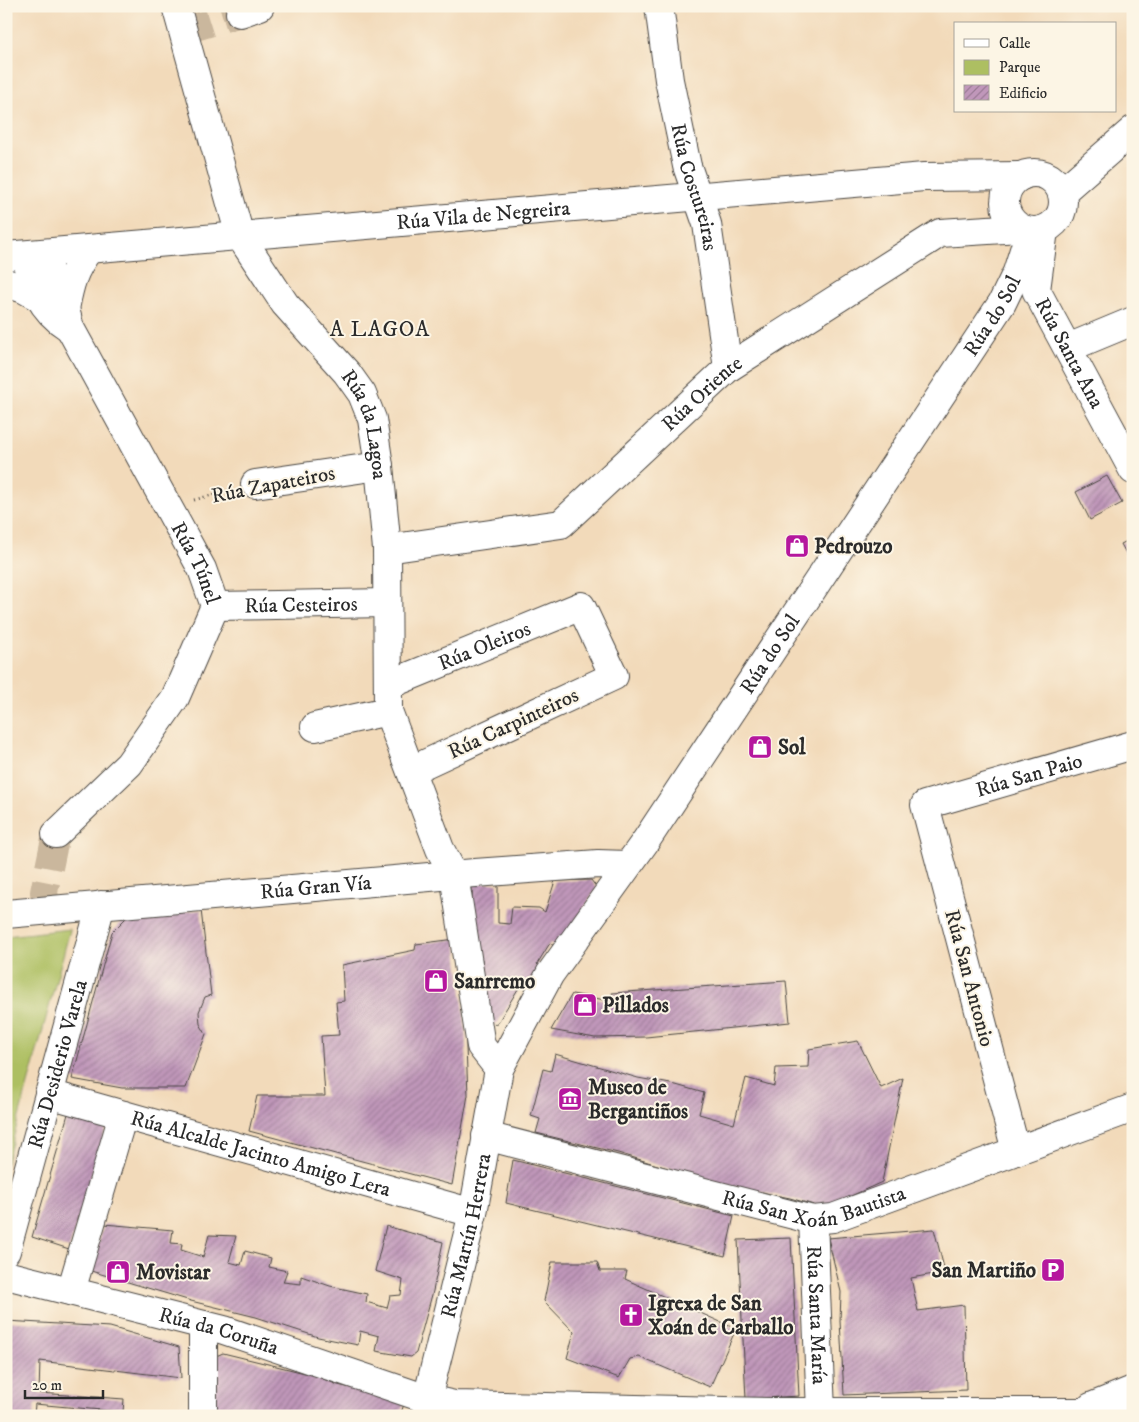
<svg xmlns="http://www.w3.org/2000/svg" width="1139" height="1422" viewBox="0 0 1139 1422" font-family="'IM FELL DW Pica',serif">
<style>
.green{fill:#adbf62;stroke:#6c7546}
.building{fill:url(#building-hatch)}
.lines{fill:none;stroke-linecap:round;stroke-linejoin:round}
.minor-tunnel{stroke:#cab79d;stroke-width:28;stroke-dasharray:28 14;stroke-linecap:butt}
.minor-casing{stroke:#494540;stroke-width:30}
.path{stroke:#494540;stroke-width:3;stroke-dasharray:1 4;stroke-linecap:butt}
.minor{stroke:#fff;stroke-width:28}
.labels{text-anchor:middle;stroke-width:4;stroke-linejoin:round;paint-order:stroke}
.street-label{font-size:21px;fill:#2b2b2b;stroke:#fcf5e5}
.poi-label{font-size:21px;font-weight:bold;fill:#2b2b2b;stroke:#fcf5e5;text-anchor:start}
.neighbourhood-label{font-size:22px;letter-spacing:1px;fill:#2b2b2b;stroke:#fcf5e5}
</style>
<defs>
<pattern id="building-hatch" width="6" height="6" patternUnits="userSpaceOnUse" patternTransform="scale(1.25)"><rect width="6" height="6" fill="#c097ba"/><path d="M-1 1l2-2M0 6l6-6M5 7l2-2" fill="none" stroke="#9c7b97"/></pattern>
</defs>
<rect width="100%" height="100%" fill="#fcf5e5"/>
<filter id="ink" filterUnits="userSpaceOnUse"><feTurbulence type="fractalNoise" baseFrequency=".02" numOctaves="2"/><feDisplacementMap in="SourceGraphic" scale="10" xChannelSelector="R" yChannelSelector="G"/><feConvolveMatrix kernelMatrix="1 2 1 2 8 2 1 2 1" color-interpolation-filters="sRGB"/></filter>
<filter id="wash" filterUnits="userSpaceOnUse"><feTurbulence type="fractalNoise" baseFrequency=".0096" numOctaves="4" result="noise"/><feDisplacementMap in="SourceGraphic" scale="20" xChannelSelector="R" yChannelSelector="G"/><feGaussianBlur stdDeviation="1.12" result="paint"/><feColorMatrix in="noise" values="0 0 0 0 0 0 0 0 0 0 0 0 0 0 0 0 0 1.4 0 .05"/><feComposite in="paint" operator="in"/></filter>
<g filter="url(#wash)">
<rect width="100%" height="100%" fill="#f2daba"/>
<polygon class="green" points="70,929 70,930 6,1165 6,936"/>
<g id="blocks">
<g class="building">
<polygon points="1107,476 1122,503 1090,520 1076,492"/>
<polygon points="1133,538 1133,566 1121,544"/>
<polygon points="591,880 597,888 558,949 550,943 537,964 544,970 531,991 521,984 497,1024 490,1025 485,1017 482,959 473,956 472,883 498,883 498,923 510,924 512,907 539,908 545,912 555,881"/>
<polygon points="201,910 211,995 205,997 199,1012 200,1024 206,1034 186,1088 122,1088 72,1079 112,932 128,916"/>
<polygon points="456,939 465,1023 468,1095 452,1185 249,1131 257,1096 325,1096 321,1036 339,1035 336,1002 344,1001 342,965 415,950 416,944"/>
<polygon points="786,981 790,1022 646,1037 595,1038 551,1030 572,994 611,1001 612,993"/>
<polygon points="858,1041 881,1088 903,1078 882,1182 824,1208 790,1198 720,1184 618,1153 536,1133 540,1119 531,1116 543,1069 551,1071 555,1054 638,1078 676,1085 704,1093 699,1114 734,1124 746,1078 774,1086 776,1068 808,1067 809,1049"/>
<polygon points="68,1114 107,1125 69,1249 32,1237"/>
<polygon points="513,1160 734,1216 725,1256 506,1203"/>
<polygon points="104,1224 173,1230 171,1243 182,1244 181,1250 203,1257 209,1235 236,1236 229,1262 241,1265 245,1251 271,1258 269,1267 287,1271 283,1282 301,1284 301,1276 330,1286 367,1294 366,1302 387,1308 390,1296 401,1295 403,1280 375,1271 386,1226 443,1242 433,1291 416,1353 411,1357 376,1351 379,1336 360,1331 358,1345 318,1337 256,1317 191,1301 91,1271"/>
<polygon points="934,1229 945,1272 911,1278 918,1311 964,1305 966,1390 844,1395 840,1321 841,1292 828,1238"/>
<polygon points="791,1238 799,1396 746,1399 738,1240"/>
<polygon points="552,1262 597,1262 600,1271 627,1271 625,1279 736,1329 710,1387 639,1357 630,1359 619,1378 567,1358 574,1332 544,1301"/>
<polygon points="6,1321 110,1327 179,1347 181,1378 40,1361 39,1393 124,1399 123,1412 35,1404 34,1416 6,1416"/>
<polygon points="223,1353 313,1375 338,1385 405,1401 400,1416 214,1416 214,1357"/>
</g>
</g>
</g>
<g filter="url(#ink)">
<use href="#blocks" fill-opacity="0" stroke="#494540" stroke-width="1"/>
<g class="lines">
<g class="minor-tunnel">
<polyline points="183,31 240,13"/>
<polyline points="47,909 44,892 56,834"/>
</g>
<defs>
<g id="minor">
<path id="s1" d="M176 6 240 236 285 304 347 373 362 394 372 419 379 466 387 549 388 711 440 849 454 875 481 1046 499 1069"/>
<path id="s2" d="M659 6 669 80 687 166 707 224 728 368"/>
<polyline points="240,13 260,6"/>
<circle cx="1034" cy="202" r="29"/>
<polyline points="1062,192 1133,130"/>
<path id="s3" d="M1044 230 1036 290 1133 470"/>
<path id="s4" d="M42 254 65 309 70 328 202 569 215 606 175 698 129 764 56 834"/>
<path d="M25 255C31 283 41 310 67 326"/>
<path id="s5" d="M6 256 924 177 1022 176"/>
<polyline points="6,283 24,289 40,298"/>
<path d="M65 309C70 283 73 271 89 249"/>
<polyline points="1068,348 1133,321"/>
<polyline points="255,484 379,466"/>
<path id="s6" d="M387 549 561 524 728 368 940 233 1020 228"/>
<path id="s7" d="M215 606 387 603"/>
<path id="s8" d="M388 685 581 606 614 676 412 770"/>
<polyline points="315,727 388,711"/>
<path id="s9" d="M6 914 475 873 598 864 627 865"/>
<path id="s10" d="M49 1094 473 1213"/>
<path id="s11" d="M486 1136 813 1220 833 1218 1133 1108"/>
<path id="s12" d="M1016 1151 925 805 1133 745"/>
<path id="s13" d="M813 1220 821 1411"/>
<path id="s14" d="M6 1251 101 905"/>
<path id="s15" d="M6 1275 224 1330 427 1399 454 1405 770 1412H1133"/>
<polyline points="71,1291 123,1115"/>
<polyline points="1091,1407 1133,1390"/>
<polyline points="203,1416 203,1325"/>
<path id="s16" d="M427 1416V1399L473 1213 499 1069 550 974 645 842 1002 303 1017 272 1030 231"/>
</g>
</defs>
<use href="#minor" class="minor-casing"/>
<polyline class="path" points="194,500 230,490"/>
<use href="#minor" class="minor"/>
</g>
</g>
<defs>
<symbol id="shop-square" viewBox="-11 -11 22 22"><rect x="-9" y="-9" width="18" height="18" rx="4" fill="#b5179e" stroke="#fcf5e5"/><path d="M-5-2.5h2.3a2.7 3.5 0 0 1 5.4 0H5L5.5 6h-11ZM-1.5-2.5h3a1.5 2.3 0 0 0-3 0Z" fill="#fff"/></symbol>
<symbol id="museum-square" viewBox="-11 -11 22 22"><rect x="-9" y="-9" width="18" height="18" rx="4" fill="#b5179e" stroke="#fcf5e5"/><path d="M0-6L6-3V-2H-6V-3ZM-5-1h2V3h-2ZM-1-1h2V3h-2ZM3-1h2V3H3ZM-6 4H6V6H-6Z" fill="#fff"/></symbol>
<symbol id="parking-square" viewBox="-11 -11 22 22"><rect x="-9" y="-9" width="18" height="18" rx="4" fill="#b5179e" stroke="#fcf5e5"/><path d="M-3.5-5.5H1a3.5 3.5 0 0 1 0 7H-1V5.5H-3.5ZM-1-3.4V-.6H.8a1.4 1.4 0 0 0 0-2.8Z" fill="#fff"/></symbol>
<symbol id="church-square" viewBox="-11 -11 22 22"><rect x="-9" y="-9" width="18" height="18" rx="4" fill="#b5179e" stroke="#fcf5e5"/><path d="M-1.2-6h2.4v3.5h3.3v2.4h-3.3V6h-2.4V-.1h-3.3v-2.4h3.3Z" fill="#fff"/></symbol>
</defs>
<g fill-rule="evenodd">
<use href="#shop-square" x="783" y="532" width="28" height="28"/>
<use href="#shop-square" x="746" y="733" width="28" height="28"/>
<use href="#shop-square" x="422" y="967" width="28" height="28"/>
<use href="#shop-square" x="571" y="991" width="28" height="28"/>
<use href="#museum-square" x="556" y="1085" width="28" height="28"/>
<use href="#parking-square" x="1039" y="1256" width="28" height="28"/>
<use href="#shop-square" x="104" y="1258" width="28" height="28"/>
<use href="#church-square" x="617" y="1301" width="28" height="28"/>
</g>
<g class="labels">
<g class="street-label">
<text dy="7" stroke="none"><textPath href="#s2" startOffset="185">Rúa Costureiras</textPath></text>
<text dy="7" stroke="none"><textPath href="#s5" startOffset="479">Rúa Vila de Negreira</textPath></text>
<text dy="7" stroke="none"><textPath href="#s16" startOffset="1256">Rúa do Sol</textPath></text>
<text dy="7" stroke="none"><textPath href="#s3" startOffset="132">Rúa Santa Ana</textPath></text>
<text dy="7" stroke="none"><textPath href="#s6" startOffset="368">Rúa Oriente</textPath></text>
<text dy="7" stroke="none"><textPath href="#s1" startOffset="469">Rúa da Lagoa</textPath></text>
<text transform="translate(273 484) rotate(-11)" y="7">Rúa Zapateiros</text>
<text dy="7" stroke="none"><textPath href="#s4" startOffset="346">Rúa Túnel</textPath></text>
<text dy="7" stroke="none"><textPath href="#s7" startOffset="86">Rúa Cesteiros</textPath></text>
<text dy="7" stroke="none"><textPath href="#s8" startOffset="104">Rúa Oleiros</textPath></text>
<text dy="7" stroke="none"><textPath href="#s16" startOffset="851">Rúa do Sol</textPath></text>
<text transform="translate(513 723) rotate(-25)" y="7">Rúa Carpinteiros</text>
<text dy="7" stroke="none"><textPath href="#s12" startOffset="466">Rúa San Paio</textPath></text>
<text dy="7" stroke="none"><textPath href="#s9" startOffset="311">Rúa Gran Vía</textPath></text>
<text transform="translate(970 978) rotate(75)" y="7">Rúa San Antonio</text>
<text dy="7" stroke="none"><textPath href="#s14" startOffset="194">Rúa Desiderio Varela</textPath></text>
<text dy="7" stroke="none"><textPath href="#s10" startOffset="220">Rúa Alcalde Jacinto Amigo Lera</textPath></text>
<text dy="7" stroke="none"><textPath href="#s11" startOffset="339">Rúa San Xoán Bautista</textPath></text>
<text dy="7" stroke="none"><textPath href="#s16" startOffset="185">Rúa Martín Herrera</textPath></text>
<text dy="7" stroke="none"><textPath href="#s13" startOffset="95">Rúa Santa María</textPath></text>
<text dy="7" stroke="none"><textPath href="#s15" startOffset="220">Rúa da Coruña</textPath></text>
</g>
<g class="poi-label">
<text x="814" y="553">Pedrouzo</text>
<text x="778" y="754">Sol</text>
<text x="454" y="988">Sanrremo</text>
<text x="602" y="1012">Pillados</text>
<text x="588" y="1094">Museo de<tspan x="588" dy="24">Bergantiños</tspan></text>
<text x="1036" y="1277" text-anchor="end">San Martiño</text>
<text x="136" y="1279">Movistar</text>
<text x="648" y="1310">Igrexa de San<tspan x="648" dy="24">Xoán de Carballo</tspan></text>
</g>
<g class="neighbourhood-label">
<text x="380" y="336">A LAGOA</text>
</g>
</g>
<rect width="1139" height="1422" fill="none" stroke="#fcf5e5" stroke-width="25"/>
<rect x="954" y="22" width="162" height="90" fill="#fcf5e5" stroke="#a8a49b"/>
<rect x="964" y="39" width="25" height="8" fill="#ffffff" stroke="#a8a49b"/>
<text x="999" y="48" font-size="15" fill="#2b2b2b">Calle</text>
<rect x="964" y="60" width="25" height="15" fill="#adbf62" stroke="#a8a49b"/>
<text x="999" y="72" font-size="15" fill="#2b2b2b">Parque</text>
<rect x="964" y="85" width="25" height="15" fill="url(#building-hatch)" stroke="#a8a49b"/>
<text x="999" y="98" font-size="15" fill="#2b2b2b">Edificio</text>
<path d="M25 1390v8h78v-8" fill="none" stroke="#2b2b2b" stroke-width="2.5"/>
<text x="32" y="1390" font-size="15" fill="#2b2b2b" stroke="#fcf5e5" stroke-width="4" paint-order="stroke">20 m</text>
</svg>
